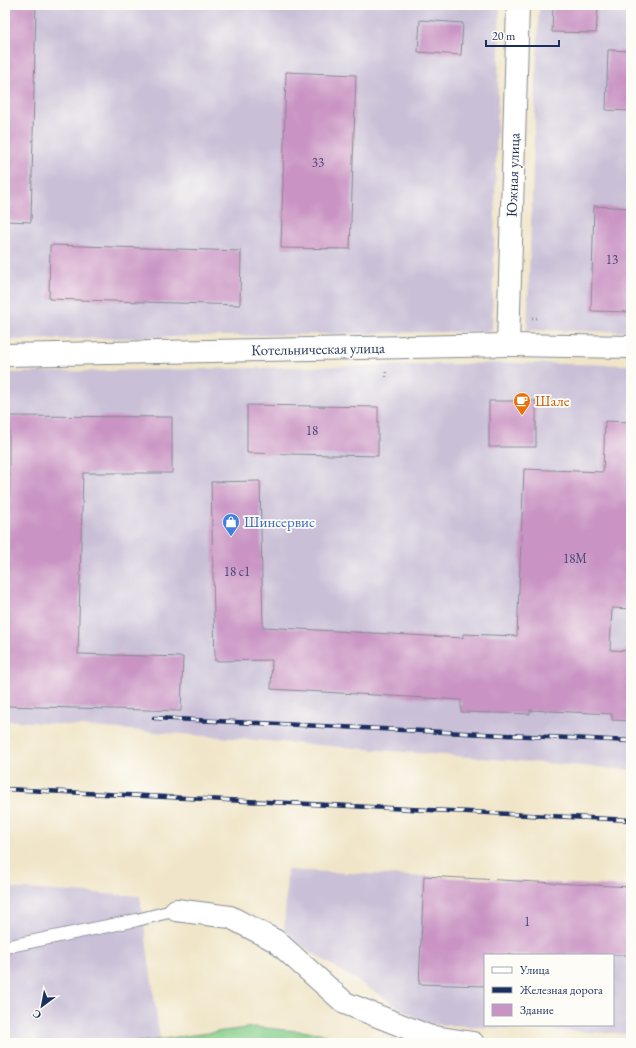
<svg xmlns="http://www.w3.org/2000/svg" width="636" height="1048" viewBox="0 0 636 1048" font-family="'EB Garamond',serif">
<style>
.industrial{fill:#c9bfd7;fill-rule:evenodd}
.green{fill:#86ce89;stroke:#507e74}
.building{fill:#c993c3}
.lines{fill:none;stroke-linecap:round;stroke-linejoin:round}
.lane-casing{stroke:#868a93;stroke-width:14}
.street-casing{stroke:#868a93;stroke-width:24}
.secondary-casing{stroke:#868a93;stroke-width:24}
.path{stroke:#868a93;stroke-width:2.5;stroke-dasharray:1 3;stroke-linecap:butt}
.lane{stroke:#fff;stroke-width:12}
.street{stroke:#fff;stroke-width:22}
.secondary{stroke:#fff;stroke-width:22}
.rail-casing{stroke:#1b2f5e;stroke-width:4.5}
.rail{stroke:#fdfcf7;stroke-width:3;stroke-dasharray:9;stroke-linecap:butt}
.labels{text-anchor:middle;stroke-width:3.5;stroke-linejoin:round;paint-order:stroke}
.number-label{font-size:13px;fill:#464877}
.street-label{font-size:15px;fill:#1b2f5e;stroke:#fdfcf7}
.food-label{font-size:15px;fill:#c56008;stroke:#fdfcf7;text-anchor:start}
.shop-label{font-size:15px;fill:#366cbe;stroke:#fdfcf7;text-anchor:start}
</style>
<rect width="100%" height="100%" fill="#fdfcf7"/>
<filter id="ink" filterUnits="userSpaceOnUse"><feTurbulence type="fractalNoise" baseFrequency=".025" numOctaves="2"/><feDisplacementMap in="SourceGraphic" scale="8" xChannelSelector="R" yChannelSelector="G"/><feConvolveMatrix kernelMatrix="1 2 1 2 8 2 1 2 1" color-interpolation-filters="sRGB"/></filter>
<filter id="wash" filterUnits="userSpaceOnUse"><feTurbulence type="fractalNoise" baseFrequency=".012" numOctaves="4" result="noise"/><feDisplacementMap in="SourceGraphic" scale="16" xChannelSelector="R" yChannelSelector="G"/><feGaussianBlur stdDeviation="0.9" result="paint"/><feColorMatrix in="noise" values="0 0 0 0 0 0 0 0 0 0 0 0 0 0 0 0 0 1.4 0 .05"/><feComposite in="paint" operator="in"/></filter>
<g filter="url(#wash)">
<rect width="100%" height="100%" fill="#f0e5c8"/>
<g class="industrial">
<polygon points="5,5 500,5 492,331 5,340"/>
<polygon points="539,5 631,5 631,332 527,330"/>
<polygon points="511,363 631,365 631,770 5,720 5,373"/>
<path d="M287 870 631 887V1034L426 1024 284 935ZM485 955H613V1025H485Z"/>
<polygon points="5,888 140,896 160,1039 132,1043 5,1043"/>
</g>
<polygon class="green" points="254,1027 320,1033 349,1043 132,1043"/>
<g id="blocks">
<g class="building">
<polygon points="5,5 36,5 31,222 5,221"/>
<polygon points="553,5 598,5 596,33 552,32"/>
<polygon points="420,20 463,23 461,55 418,52"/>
<polygon points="608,50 631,51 631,111 606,110"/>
<polygon points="286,72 356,75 350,249 281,248"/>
<polygon points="594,206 631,208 631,312 591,311"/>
<polygon points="50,245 241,251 240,305 49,299"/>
<rect x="489" y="401" width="47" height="46"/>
<polygon points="247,405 378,407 378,456 247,453"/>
<polygon points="9,416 172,417 172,473 83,473 78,654 183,657 181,711 5,706 10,473 9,473"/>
<polygon points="605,421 631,422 631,609 612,608 610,650 631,651 631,721 612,720 612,714 530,710 530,714 461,712 461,700 271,689 272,660 215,661 211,482 260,481 263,627 463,638 463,634 517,636 524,469 603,472"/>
<polygon points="424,876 631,887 631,955 485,955 485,986 419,984"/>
</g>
</g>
</g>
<g filter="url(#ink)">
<use href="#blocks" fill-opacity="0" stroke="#868a93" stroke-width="1"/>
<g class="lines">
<defs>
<polyline id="lane" points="5,947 137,920 176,910"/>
<polyline id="street" points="176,910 230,917 276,941 345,1003 428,1036 473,1043"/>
<g id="secondary">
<polyline points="508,345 518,5"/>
<polyline points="5,355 508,345 631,347"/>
</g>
</defs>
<use href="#lane" class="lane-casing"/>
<use href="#street" class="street-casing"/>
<use href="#secondary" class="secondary-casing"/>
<g class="path">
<polyline points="532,318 539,318"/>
<polyline points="386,377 386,371"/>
</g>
<use href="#lane" class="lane"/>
<use href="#street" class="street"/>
<use href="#secondary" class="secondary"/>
<defs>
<g id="rail">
<polyline points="154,718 631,741"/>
<polyline points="5,789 631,820"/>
</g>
</defs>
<use href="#rail" class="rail-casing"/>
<use href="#rail" class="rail"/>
</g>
</g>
<defs>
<symbol id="cafe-pin" viewBox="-11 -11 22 30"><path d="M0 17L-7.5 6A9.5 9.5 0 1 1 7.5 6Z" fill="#e8710a" stroke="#fdfcf7"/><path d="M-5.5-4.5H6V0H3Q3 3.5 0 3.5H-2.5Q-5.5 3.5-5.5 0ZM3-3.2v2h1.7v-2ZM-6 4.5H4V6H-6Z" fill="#fff"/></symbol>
<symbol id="shop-pin" viewBox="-11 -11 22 30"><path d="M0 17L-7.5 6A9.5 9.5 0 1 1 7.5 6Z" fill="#3f7fe0" stroke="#fdfcf7"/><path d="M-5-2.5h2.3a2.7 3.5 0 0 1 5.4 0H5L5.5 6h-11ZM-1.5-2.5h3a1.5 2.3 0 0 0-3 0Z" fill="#fff"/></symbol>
</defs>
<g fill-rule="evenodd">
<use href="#cafe-pin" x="512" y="391" width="20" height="27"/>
<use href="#shop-pin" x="221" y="512" width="20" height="27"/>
</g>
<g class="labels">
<g class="number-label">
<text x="318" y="167">33</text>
<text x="612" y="264">13</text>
<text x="312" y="435">18</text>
<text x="575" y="563">18М</text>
<text x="237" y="576">18 с1</text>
<text x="527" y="926">1</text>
</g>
<g class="street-label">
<text transform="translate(513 175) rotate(-88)" y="5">Южная улица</text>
<text transform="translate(318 349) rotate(-1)" y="5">Котельническая улица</text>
</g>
<g class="food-label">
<text x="535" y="406">Шале</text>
</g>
<g class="shop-label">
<text x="244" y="527">Шинсервис</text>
</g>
</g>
<rect width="636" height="1048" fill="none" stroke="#fdfcf7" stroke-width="20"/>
<rect x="484" y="954" width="130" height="72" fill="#fdfcf7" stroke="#a3aaba"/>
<rect x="492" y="967" width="20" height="6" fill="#ffffff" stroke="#a3aaba"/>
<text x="520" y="974" font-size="12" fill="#1b2f5e">Улица</text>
<rect x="492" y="987" width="20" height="6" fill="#1b2f5e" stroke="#a3aaba"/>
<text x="520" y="994" font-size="12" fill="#1b2f5e">Железная дорога</text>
<rect x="492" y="1004" width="20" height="12" fill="#c993c3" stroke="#a3aaba"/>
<text x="520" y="1014" font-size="12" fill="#1b2f5e">Здание</text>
<g transform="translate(42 1006) rotate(212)" stroke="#fdfcf7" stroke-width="3" paint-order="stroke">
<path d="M0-3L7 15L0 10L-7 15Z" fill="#1b2f5e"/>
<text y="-6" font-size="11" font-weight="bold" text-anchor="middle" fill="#1b2f5e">С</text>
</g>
<path d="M486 40v6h73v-6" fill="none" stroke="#1b2f5e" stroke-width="2"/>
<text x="492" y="40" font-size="12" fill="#1b2f5e" stroke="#fdfcf7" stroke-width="3" paint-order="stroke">20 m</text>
</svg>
